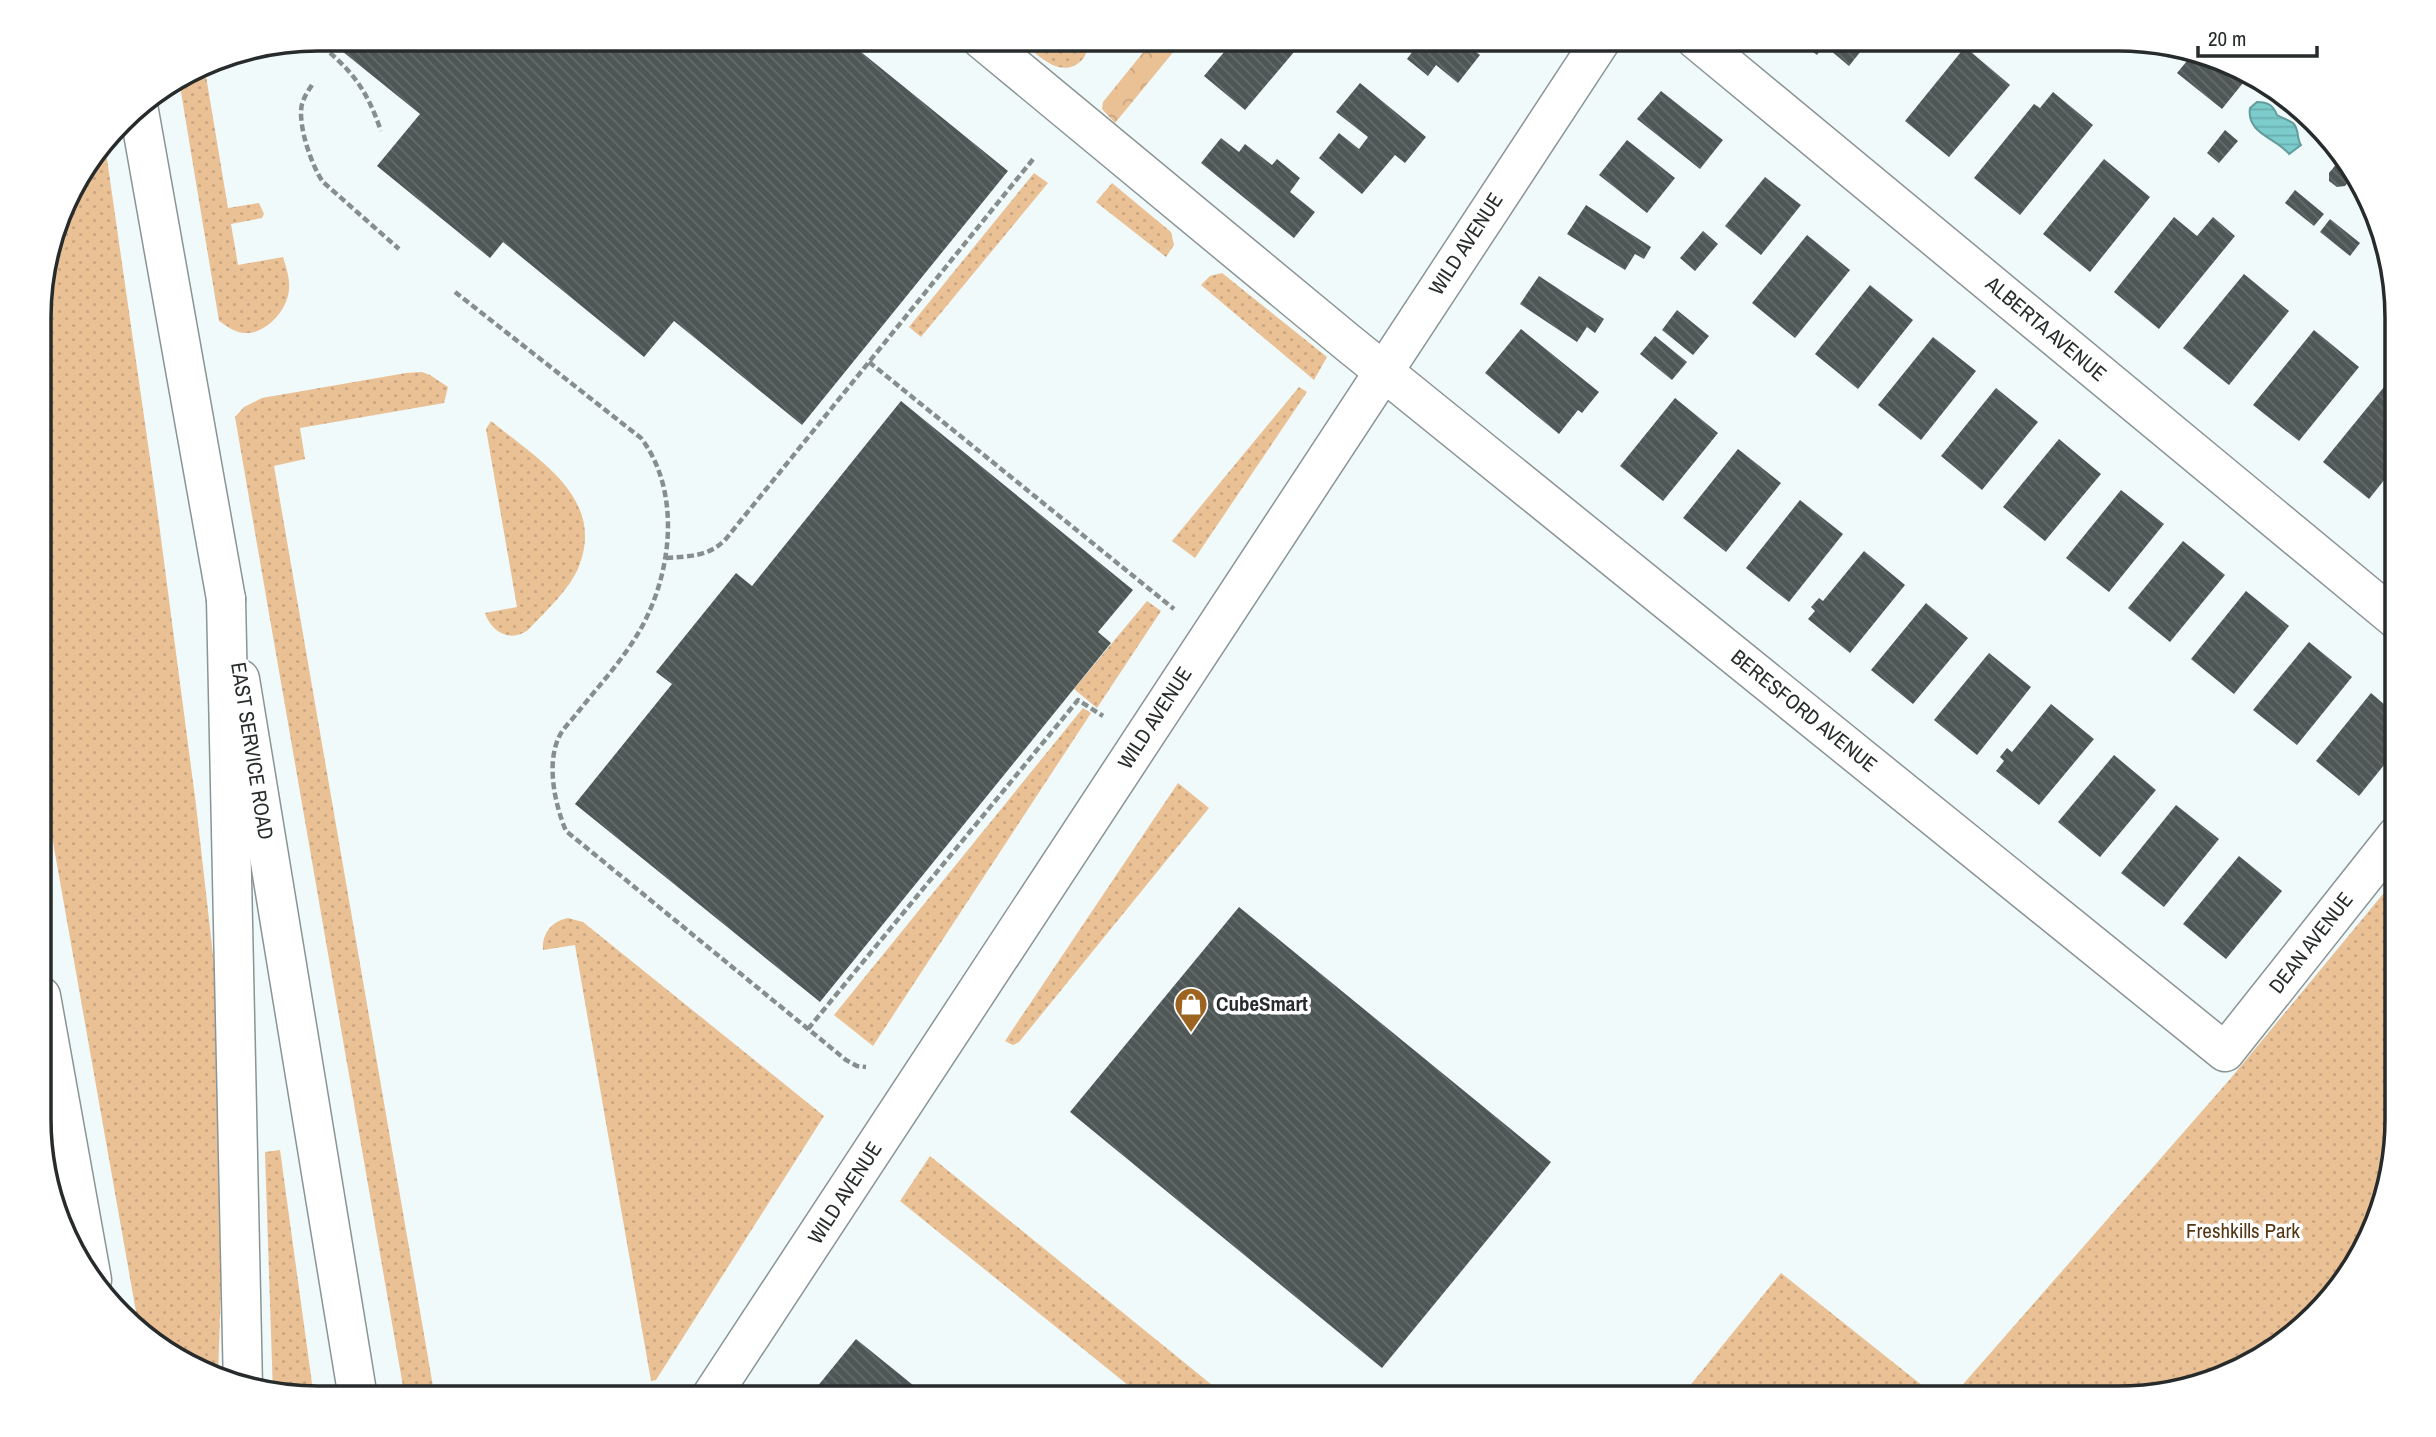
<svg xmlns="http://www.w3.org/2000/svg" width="2436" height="1437" viewBox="0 0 2436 1437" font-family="'Archivo Narrow',sans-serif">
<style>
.grass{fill:url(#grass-dots)}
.forest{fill:url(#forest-crowns)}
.water{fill:url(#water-rules);stroke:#629c9c;stroke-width:2}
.building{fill:url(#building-back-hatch)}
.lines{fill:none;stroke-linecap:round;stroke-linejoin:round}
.minor-casing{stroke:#8b9494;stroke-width:41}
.major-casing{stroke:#8b9494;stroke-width:41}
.highway-casing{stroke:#8b9494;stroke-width:41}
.path{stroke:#878e8e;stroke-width:4.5;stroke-dasharray:7 3.5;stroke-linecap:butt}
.minor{stroke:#fff;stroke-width:38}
.major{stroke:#fff;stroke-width:38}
.highway{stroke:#fff;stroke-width:38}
.labels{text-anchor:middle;stroke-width:7;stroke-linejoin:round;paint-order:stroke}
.street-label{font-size:21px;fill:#272b2b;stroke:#fff}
.poi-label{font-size:21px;font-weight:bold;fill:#272b2b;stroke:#fff;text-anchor:start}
.park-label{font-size:21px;fill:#543612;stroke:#fff}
.rim{fill:none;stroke:#272b2b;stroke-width:3.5}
</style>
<defs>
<pattern id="grass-dots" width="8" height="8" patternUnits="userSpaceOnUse" patternTransform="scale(1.75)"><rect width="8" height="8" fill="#eac095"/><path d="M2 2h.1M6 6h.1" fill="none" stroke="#c9a581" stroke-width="1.8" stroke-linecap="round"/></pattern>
<pattern id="forest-crowns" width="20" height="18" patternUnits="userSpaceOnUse" patternTransform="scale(1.75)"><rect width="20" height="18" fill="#eac095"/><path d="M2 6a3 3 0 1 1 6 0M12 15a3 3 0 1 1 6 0" fill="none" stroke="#c9a581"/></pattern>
<pattern id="water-rules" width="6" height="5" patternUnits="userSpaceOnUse" patternTransform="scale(1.75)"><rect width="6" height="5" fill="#7ccccc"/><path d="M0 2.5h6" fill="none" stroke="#6bafaf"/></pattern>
<pattern id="building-back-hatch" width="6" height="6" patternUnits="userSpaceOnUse" patternTransform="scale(1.75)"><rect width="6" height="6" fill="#4e5656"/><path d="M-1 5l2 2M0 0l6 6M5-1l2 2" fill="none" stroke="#646b6b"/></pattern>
</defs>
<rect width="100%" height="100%" fill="#f0fafa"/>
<g class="grass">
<path d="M1019 39H1037L1054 52 1066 39H1085C1088 46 1088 53 1082 60 1060 82 1035 52 1019 39Z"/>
<path d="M204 64 228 208 259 203 264 214 262 218 231 224 238 265 283 257C286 267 290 278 289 289 288 310 266 334 245 333 235 333 227 326 219 321L179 80Z"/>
<polygon points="105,145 155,493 196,805 222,1034 223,1223 218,1378 178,1361 138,1323 41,774 41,282 67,194"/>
<polygon points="1034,173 1048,183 921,337 909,327"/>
<polygon points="1112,183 1171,232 1174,245 1166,257 1096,202"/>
<polygon points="1222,273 1327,357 1314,380 1201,285 1210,276"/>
<polygon points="422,372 430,375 448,387 444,403 300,428 305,459 274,466 435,1398 405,1398 235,417 244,407 262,398 406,373"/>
<polygon points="1299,387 1307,392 1195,558 1172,541"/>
<path d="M491 421C536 458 606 497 579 566 571 588 544 613 528 630 511 643 491 632 485 613L517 607 486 429Z"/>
<polygon points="1147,601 1161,611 1097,708 1074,689"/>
<polygon points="1083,708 1091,713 873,1046 834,1015"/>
<polygon points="1178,783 1209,808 1019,1042 1013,1045 1005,1041"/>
<polygon points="2397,877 2397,1137 2360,1259 2315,1317 2258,1361 2136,1398 1951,1398 2231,1078"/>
<path d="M568 918 583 922 824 1116 656 1380 651 1381 575 945 543 950C542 933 552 921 568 918Z"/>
<polygon points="280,1150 314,1398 273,1393 265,1152"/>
<polygon points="930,1156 1228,1398 1144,1398 900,1201"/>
<polygon points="1781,1273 1938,1398 1680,1398"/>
</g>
<polygon class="forest" points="1154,39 1184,39 1115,123 1102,109 1103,102"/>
<path class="water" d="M2257 102C2268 102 2273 105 2277 115 2282 118 2289 120 2293 123 2300 130 2296 138 2301 145L2289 154C2277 138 2246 134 2250 108Z"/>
<g class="building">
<polygon points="327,39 845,39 1008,171 802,425 674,321 644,357 503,242 490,258 377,166 420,114"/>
<polygon points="1235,39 1305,39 1245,110 1204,76"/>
<polygon points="1404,39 1458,39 1480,55 1458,83 1436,65 1428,76 1407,59 1413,51 1402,41"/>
<polygon points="1797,39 1867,39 1869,41 1849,66 1824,45 1817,55"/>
<polygon points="2137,41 2139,41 2160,44 2152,54"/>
<polygon points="1965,47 2010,85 1949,157 1905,121"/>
<polygon points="2196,50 2251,73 2222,109 2177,73"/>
<polygon points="1360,83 1426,137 1405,163 1395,155 1362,194 1319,158 1339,133 1359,149 1368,137 1336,112"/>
<polygon points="1661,91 1723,140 1700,169 1637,119"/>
<polygon points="2053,92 2093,125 2020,215 1974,178 2034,104 2040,108"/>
<polygon points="2225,130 2238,141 2219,163 2207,153"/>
<polygon points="1221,138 1239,152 1245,144 1272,165 1277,159 1300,178 1290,192 1315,212 1294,238 1201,163"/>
<polygon points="1627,140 1675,178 1647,213 1599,175"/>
<polygon points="2343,156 2351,163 2356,173 2345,186 2337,187 2329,181 2329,173"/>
<polygon points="2104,159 2150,197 2090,272 2043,234"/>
<polygon points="1765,177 1801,205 1761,255 1725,226"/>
<polygon points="2295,190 2324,214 2314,226 2285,203"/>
<polygon points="1586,205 1651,247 1644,259 1635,254 1625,270 1567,234"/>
<polygon points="2174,217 2197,236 2213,217 2235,236 2159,329 2114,292"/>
<polygon points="2330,219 2360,243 2350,256 2320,232"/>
<polygon points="1703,231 1718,244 1695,271 1680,258"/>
<polygon points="1807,235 1850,270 1795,338 1752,303"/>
<polygon points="2244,274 2289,311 2229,385 2183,348"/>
<polygon points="1539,276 1604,319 1595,333 1587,327 1577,342 1520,304"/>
<polygon points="1870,285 1913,320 1858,389 1815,354"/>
<polygon points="1677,310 1709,336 1693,355 1662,330"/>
<polygon points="1521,329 1599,392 1582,413 1578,410 1559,434 1485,373"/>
<polygon points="2314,330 2359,367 2299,441 2253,405"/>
<polygon points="1655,336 1687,362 1672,380 1640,354"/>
<polygon points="1933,337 1976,371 1921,440 1878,405"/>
<polygon points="2384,387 2397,398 2397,464 2369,499 2323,462"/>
<polygon points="1996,388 2038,422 1982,490 1941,456"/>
<polygon points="1675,398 1718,433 1663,501 1620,466"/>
<polygon points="901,401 1133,590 1098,632 1111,643 820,1002 575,804 672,684 656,672 736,573 752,586"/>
<polygon points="2059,439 2101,474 2045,541 2003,507"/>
<polygon points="1738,449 1781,483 1726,552 1683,518"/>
<polygon points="2121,490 2164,524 2109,592 2066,558"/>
<polygon points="1800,500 1843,534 1789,602 1746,568"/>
<polygon points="2183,541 2225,575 2170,642 2128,608"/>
<polygon points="1864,551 1905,585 1850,653 1808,619 1815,611 1811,607 1819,598 1823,601"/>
<polygon points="2246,591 2289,626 2234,694 2191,659"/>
<polygon points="1926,603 1968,638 1913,704 1871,670"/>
<polygon points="2309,642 2352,677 2297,745 2253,710"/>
<polygon points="1989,653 2031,687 1977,755 1934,720"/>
<polygon points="2371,693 2397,715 2397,749 2359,796 2316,761"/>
<polygon points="2051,704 2094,739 2039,805 1996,771 2004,761 2000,757 2007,748 2012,752"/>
<polygon points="2114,755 2156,790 2100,857 2058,822"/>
<polygon points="2176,805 2219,839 2164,907 2121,873"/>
<polygon points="2239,856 2282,891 2226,959 2183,924"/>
<polygon points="1239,907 1551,1162 1382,1368 1070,1112"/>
<polygon points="856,1339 929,1398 808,1398"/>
</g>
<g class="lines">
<defs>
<g id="minor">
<polyline points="981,39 1347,342 2225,1052 2397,835"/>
<polyline points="1695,39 2397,620"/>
<polyline points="240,679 358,1398"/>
<polyline points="710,1398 1602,39"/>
</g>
<polyline id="major" points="138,105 226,599"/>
<g id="highway">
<polyline points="226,599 243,1388"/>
<polyline points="41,996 92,1280"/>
</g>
</defs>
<use href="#minor" class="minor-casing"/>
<use href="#major" class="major-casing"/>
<use href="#highway" class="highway-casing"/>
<g class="path">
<path d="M314 39C351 70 365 85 381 131"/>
<path d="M312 85C308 91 304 97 302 104 297 124 312 167 323 182L399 249"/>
<path d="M455 292 641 438C684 495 671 583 634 640 618 665 597 688 578 712 572 720 563 728 559 737 546 764 555 805 566 831L846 1060 857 1066 866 1067"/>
<polyline points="869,362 1174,609"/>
<path d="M666 558C689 556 708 557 725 540L1034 158"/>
<polyline points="808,1029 1078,700 1103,716"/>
</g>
<use href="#minor" class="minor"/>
<use href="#major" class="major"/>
<use href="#highway" class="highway"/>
</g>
<defs>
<symbol id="shop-pin" viewBox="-11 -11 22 30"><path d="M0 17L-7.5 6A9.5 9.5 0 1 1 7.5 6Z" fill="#9c6420" stroke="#fff"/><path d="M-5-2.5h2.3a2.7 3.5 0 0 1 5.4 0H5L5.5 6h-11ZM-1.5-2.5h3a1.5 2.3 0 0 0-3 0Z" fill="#fff"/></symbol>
</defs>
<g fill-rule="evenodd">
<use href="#shop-pin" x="1172" y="985" width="38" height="52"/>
</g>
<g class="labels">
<g class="street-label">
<text transform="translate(1466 244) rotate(-57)" y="7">WILD AVENUE</text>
<text transform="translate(2046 329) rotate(40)" y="7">ALBERTA AVENUE</text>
<text transform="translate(1804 711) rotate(39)" y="7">BERESFORD AVENUE</text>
<text transform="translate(1155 718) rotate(-57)" y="7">WILD AVENUE</text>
<text transform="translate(252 751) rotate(81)" y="7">EAST SERVICE ROAD</text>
<text transform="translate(2311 943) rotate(-52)" y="7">DEAN AVENUE</text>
<text transform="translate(845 1193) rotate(-57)" y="7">WILD AVENUE</text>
</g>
<g class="poi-label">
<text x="1216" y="1011">CubeSmart</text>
</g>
<g class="park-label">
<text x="2243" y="1238">Freshkills Park</text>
</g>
</g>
<path d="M0 0H2436V1437H0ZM318 51H2118A267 267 0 0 1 2385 318V1119A267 267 0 0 1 2118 1386H318A267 267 0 0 1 51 1119V318A267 267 0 0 1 318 51Z" fill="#fff" fill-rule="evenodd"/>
<path class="rim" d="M318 51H2118A267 267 0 0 1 2385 318V1119A267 267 0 0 1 2118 1386H318A267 267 0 0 1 51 1119V318A267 267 0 0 1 318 51Z"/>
<path d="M2198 46v10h119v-10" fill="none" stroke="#272b2b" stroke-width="3.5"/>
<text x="2208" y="46" font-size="21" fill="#272b2b" stroke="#ffffff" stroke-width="5" paint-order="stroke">20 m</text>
</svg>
